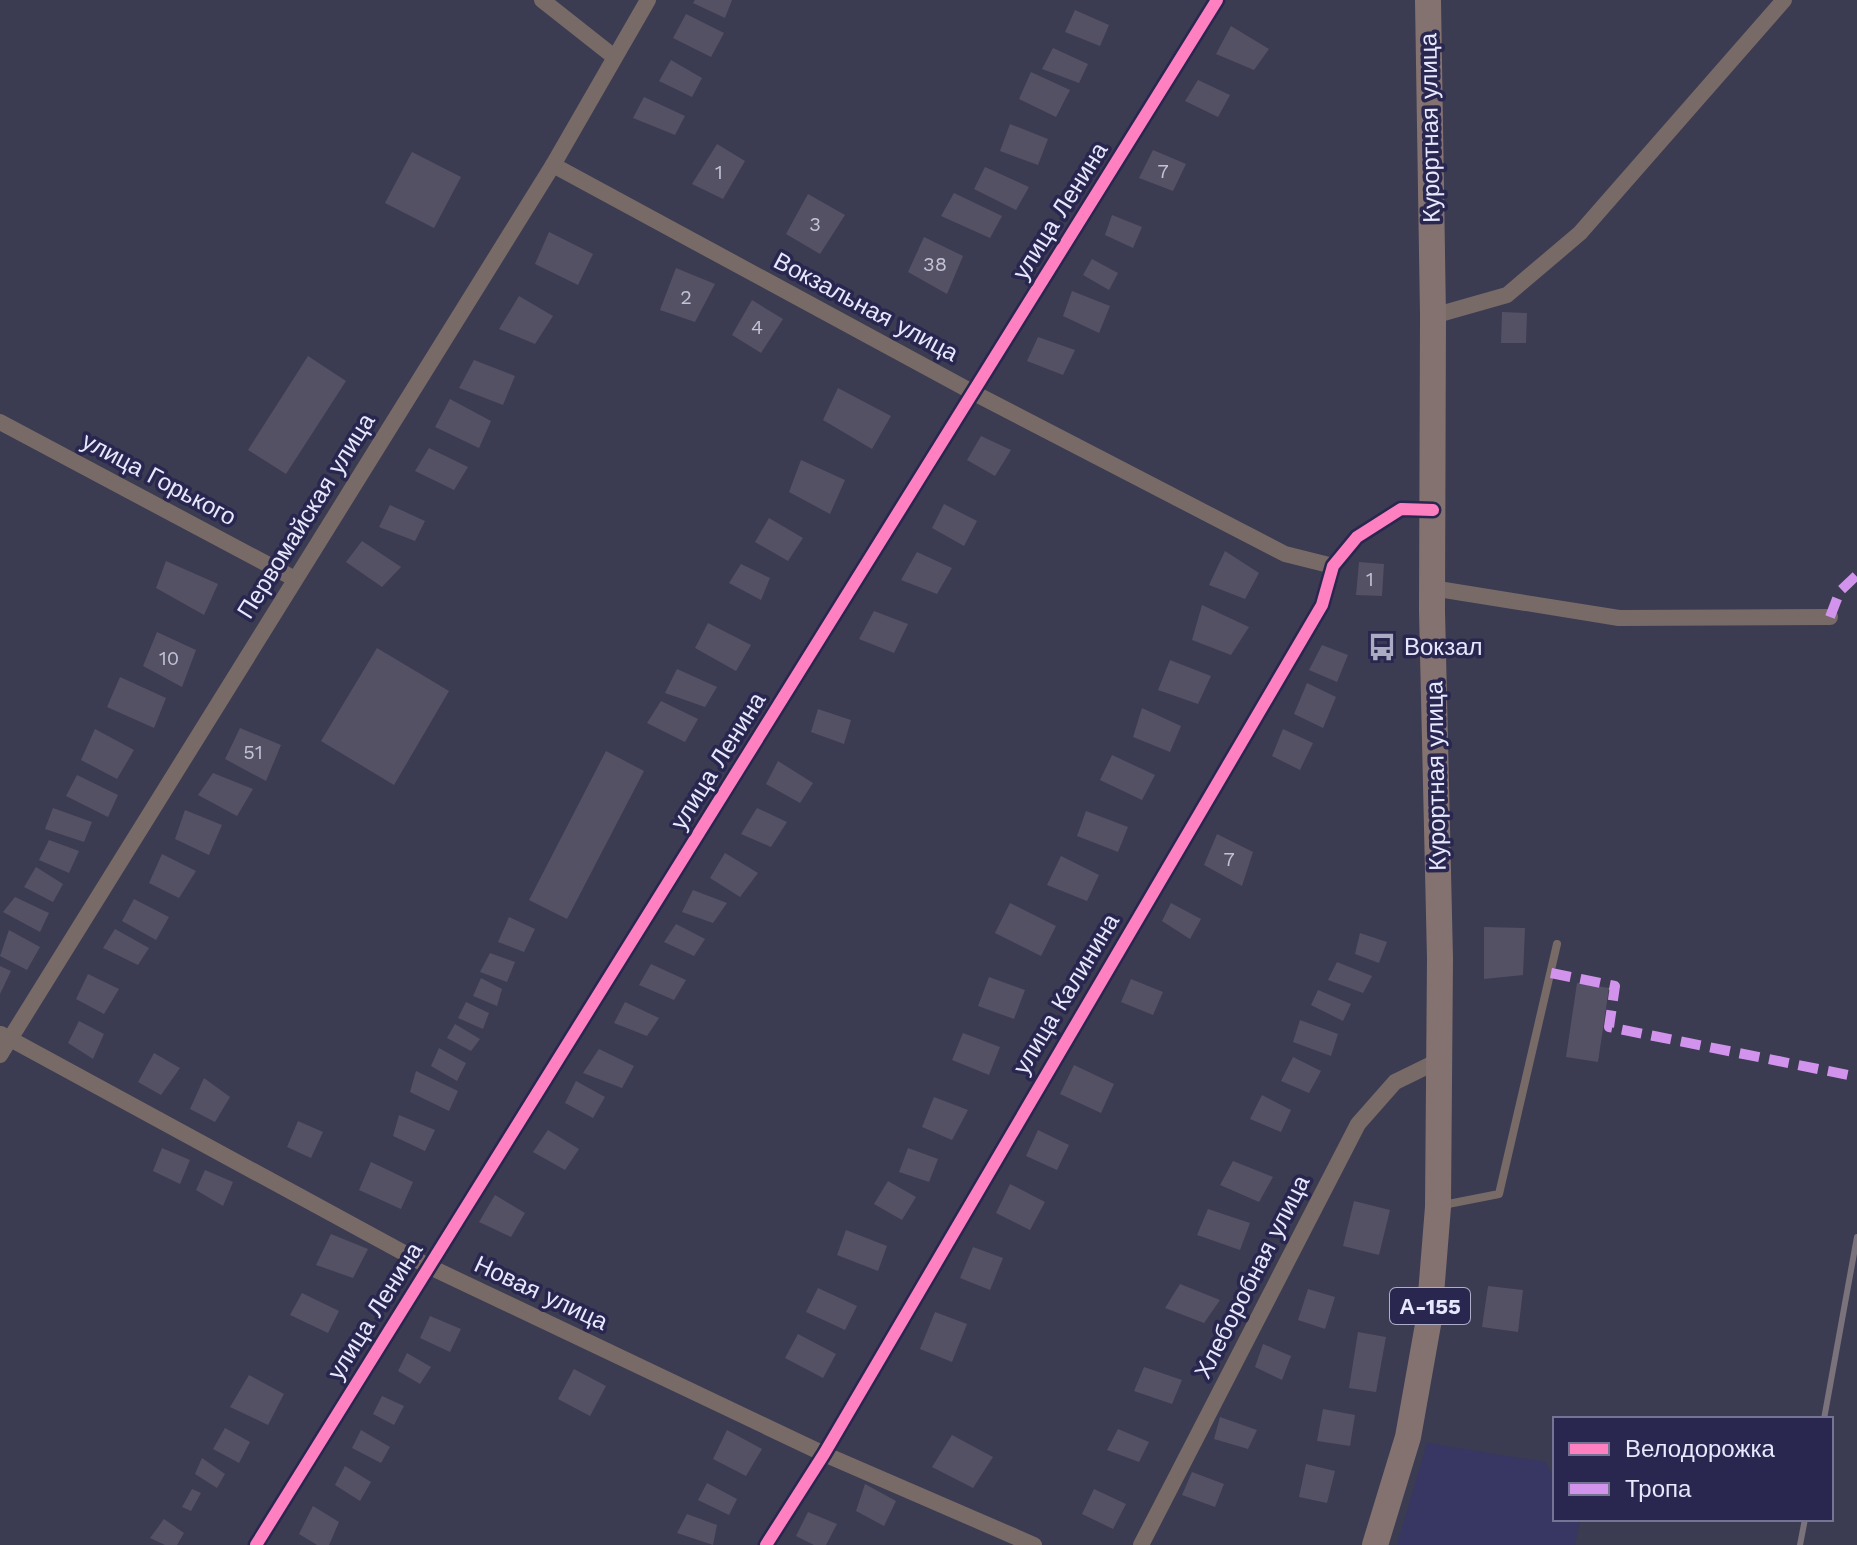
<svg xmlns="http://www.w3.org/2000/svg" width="1857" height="1545" viewBox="0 0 1857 1545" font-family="'Work Sans',sans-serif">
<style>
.built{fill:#383764}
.building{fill:#555164}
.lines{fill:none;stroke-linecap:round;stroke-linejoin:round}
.lane{stroke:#786a67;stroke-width:8}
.street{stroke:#786a67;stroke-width:16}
.primary{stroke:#847271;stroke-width:26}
.rail{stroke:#7a737c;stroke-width:6}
.quiet{stroke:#d193ec;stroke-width:10;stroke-dasharray:20 10;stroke-linecap:butt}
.cycleway-casing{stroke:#29264f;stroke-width:17}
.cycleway{stroke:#ff80c0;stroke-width:12}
.labels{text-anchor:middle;stroke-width:7;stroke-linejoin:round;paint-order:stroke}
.number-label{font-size:20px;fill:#c2c2d7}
.shield{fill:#29264f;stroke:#aeaec9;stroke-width:2}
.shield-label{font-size:22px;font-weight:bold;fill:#e7e8fd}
.street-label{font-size:24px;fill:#e7e8fd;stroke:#29264f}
.poi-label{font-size:24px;fill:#e7e8fd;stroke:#29264f;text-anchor:start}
</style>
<rect width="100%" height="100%" fill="#3b3b51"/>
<polygon class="built" points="1427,1443 1545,1462 1555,1479 1555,1519 1580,1520 1575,1545 1397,1545"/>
<g class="building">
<polygon points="695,0 732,0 725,18 693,3"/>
<polygon points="1075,10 1109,25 1100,46 1065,32"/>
<polygon points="686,14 724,33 711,57 673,38"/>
<polygon points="1231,26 1269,49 1254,70 1216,54"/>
<polygon points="1053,48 1088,64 1079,83 1042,69"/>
<polygon points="671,60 702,78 692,97 659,81"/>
<polygon points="1031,72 1070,90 1056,117 1019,99"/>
<polygon points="1198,80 1230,95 1218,117 1185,101"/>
<polygon points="644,97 685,116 675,135 633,118"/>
<polygon points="1010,124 1048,139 1038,165 1000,151"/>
<polygon points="717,144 745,161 723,199 692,184"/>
<polygon points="1153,150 1186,164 1173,191 1139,178"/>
<polygon points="412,152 461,177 434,228 385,203"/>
<polygon points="985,167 1029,187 1016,210 974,189"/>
<polygon points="954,193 1002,216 990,238 941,216"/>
<polygon points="808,194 845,215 820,254 786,234"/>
<polygon points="1112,215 1142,227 1133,248 1105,235"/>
<polygon points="549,232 593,254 578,285 535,264"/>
<polygon points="924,237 963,256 947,294 908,272"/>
<polygon points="1092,259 1118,273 1109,290 1083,275"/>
<polygon points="676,268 715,284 695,322 660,310"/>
<polygon points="1072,291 1110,306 1099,333 1063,316"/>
<polygon points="519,296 553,316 535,344 499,329"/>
<polygon points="752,300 783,319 761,353 732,335"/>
<polygon points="1502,312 1527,313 1526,343 1501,343"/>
<polygon points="1038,337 1075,350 1063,375 1027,361"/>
<polygon points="308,356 346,381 286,474 248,450"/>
<polygon points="474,360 515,376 503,405 459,388"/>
<polygon points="838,388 891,416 872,449 823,420"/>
<polygon points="450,399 491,421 479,448 435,427"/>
<polygon points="981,436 1011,450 995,476 967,460"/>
<polygon points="429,448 468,467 454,490 415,471"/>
<polygon points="801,460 845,480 830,514 789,492"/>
<polygon points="944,504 977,521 964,546 932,528"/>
<polygon points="390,505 425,521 415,541 379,527"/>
<polygon points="769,518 803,538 788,561 755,542"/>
<polygon points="362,541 401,567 382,587 346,562"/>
<polygon points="1225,551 1259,573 1245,599 1209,585"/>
<polygon points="917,552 952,568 937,594 901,580"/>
<polygon points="166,561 218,584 204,615 156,588"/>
<polygon points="1359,562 1384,564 1382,596 1356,595"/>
<polygon points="741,564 770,578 761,600 729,583"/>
<polygon points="1202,605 1249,627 1231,655 1192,640"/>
<polygon points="874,611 908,624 894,653 859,639"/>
<polygon points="708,623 751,645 736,671 695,648"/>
<polygon points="157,632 196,650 182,687 143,666"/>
<polygon points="1322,645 1348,655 1337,682 1309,670"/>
<polygon points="377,648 449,691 394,785 321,741"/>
<polygon points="1170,660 1211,676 1198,704 1158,690"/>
<polygon points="677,669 717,687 705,707 665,693"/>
<polygon points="120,677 166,698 154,728 107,707"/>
<polygon points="1307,683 1336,697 1323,728 1294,714"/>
<polygon points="661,701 698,719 685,742 647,723"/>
<polygon points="1142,708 1181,726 1170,752 1133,737"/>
<polygon points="818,709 851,720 844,744 811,732"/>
<polygon points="240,728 281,745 266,781 225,759"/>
<polygon points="95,729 134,750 117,779 81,760"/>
<polygon points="1283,729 1313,743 1300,770 1272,756"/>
<polygon points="606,751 644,771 567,919 529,900"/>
<polygon points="1112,755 1155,775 1142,800 1100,780"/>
<polygon points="778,761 813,783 800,803 766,784"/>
<polygon points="213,773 253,789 237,816 198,795"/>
<polygon points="77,775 118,795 108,817 66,796"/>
<polygon points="53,808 92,822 84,842 45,829"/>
<polygon points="757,808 787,822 771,847 741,834"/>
<polygon points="185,810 222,825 209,855 175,839"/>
<polygon points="1086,811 1128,827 1118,852 1077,836"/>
<polygon points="1217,834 1253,852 1242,886 1204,865"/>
<polygon points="49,840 79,851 69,873 39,860"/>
<polygon points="725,853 758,873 740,897 710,878"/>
<polygon points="162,854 196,871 179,898 149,883"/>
<polygon points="1061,856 1099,875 1087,901 1047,885"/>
<polygon points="36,867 63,884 53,902 24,887"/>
<polygon points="693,890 727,903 713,923 682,912"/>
<polygon points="15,897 49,913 40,932 3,912"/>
<polygon points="134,899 169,917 156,940 122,921"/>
<polygon points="1010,903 1056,926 1041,956 995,933"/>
<polygon points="1171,903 1201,919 1190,939 1162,921"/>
<polygon points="509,917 535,929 524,952 498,942"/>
<polygon points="676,924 705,939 694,956 664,942"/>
<polygon points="1484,927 1525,928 1523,975 1484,979"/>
<polygon points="115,929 149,948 138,965 103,948"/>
<polygon points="9,930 40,947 27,970 0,956"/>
<polygon points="1360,933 1387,942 1379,963 1355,954"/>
<polygon points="490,953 515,962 507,982 480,972"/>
<polygon points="1337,962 1372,976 1363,993 1328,980"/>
<polygon points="651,964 686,980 674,1000 639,985"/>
<polygon points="0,966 11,971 0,994"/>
<polygon points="88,974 119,989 104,1014 76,999"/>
<polygon points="989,977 1025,990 1014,1019 978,1006"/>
<polygon points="481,978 502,989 497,1006 473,996"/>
<polygon points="1131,979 1163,992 1153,1015 1121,1002"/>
<polygon points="1577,983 1609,988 1598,1062 1566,1057"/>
<polygon points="1318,990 1351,1004 1343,1021 1311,1005"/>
<polygon points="466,1002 489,1013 483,1029 458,1018"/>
<polygon points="625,1002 659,1018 647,1036 614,1023"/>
<polygon points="1300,1020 1338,1034 1331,1056 1293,1042"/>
<polygon points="79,1021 104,1034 93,1059 68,1043"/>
<polygon points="455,1024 480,1039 471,1051 447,1038"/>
<polygon points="963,1033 1000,1047 989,1075 952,1060"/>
<polygon points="439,1048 466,1063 457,1081 431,1066"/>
<polygon points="599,1049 634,1066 622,1088 583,1073"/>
<polygon points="154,1053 180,1068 161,1095 138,1082"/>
<polygon points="1293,1057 1321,1071 1309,1093 1281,1081"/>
<polygon points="1074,1065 1114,1084 1101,1113 1060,1094"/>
<polygon points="416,1071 458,1091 449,1111 410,1092"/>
<polygon points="204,1078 230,1097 215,1122 190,1109"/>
<polygon points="576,1081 605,1097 593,1118 565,1103"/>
<polygon points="1262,1095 1291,1110 1281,1132 1250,1119"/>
<polygon points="934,1097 968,1110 952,1140 922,1127"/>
<polygon points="399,1115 435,1130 425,1151 393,1136"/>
<polygon points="298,1121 323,1132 311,1158 287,1147"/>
<polygon points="548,1130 579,1149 565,1170 533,1152"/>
<polygon points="1038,1130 1069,1145 1057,1170 1026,1156"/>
<polygon points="162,1148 190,1160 180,1184 153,1171"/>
<polygon points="908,1148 938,1159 929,1182 899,1172"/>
<polygon points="1233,1161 1273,1177 1259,1202 1220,1185"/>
<polygon points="371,1162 413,1182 401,1209 359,1190"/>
<polygon points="205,1170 233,1182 223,1206 196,1190"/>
<polygon points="888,1181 916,1197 902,1220 874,1204"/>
<polygon points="1010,1184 1045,1202 1030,1230 996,1213"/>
<polygon points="495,1195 525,1213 511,1237 479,1222"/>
<polygon points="1354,1201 1390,1210 1379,1255 1343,1246"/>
<polygon points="1208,1209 1250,1223 1240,1250 1197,1235"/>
<polygon points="846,1230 887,1246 878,1271 837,1255"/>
<polygon points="331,1234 368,1249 353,1278 316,1265"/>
<polygon points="973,1247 1003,1258 990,1290 960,1278"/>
<polygon points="1180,1284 1220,1300 1204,1323 1165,1308"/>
<polygon points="1488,1286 1523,1290 1518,1332 1482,1327"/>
<polygon points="818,1288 857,1306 845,1330 806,1312"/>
<polygon points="1308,1289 1335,1297 1325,1329 1298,1320"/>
<polygon points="302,1293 339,1311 328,1333 290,1315"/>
<polygon points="935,1312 967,1324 952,1362 920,1349"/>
<polygon points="430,1316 461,1329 450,1352 420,1338"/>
<polygon points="1358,1332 1386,1337 1376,1392 1349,1388"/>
<polygon points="798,1334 836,1354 823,1378 785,1358"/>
<polygon points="1263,1344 1291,1356 1282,1380 1255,1367"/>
<polygon points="407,1353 431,1367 420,1384 398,1371"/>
<polygon points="1144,1367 1182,1380 1172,1404 1134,1391"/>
<polygon points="574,1369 606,1386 590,1416 558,1399"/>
<polygon points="249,1375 284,1394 268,1425 230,1407"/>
<polygon points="382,1396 404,1406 394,1425 373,1414"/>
<polygon points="1323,1409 1355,1415 1350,1446 1317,1441"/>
<polygon points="1220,1417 1257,1430 1248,1449 1214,1439"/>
<polygon points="225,1428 250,1442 239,1463 213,1449"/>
<polygon points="1118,1429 1149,1442 1139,1462 1107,1450"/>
<polygon points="361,1430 390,1447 381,1463 352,1448"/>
<polygon points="727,1430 762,1449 746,1476 713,1459"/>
<polygon points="952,1435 993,1457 973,1488 932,1467"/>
<polygon points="202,1458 225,1474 217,1488 195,1474"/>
<polygon points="1306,1464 1335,1471 1327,1503 1299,1497"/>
<polygon points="345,1466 371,1482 360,1501 335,1485"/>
<polygon points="1192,1472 1224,1484 1215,1507 1182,1495"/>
<polygon points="707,1483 737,1499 729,1515 698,1500"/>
<polygon points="865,1484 896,1501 884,1526 856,1511"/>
<polygon points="192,1489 201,1493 191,1511 182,1507"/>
<polygon points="1094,1489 1126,1504 1113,1529 1082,1514"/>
<polygon points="313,1506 339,1522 329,1545 317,1545 299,1534"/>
<polygon points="808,1512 837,1524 826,1545 814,1545 796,1536"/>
<polygon points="687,1514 717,1525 713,1545 677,1533"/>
<polygon points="164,1519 184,1533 177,1545 165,1545 150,1538"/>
</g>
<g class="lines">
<polyline class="lane" points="1443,1205 1499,1194 1557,944"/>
<g class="street">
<polyline points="542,0 613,56"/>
<polyline points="553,165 974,393 1285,554 1333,566"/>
<polyline points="1433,316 1507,295 1580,233 1784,0"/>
<polyline points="0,422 295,579"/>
<polyline points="1432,588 1619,618 1830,617"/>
<polyline points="1,1034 428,1266 824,1454 1034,1545"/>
<polyline points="0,1055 553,165 648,0"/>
<polyline points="256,1545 1217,0"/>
<polyline points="766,1545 824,1454 1322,605 1333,566 1357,537 1401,509 1433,510"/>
<polyline points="1141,1545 1358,1124 1395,1082 1438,1061"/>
</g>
<polyline class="primary" points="1375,1545 1408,1437 1429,1319 1438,1207 1440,958 1432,611 1433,316 1428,0"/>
<g class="rail">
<polyline points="1824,1419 1857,1237"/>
<polyline points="1800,1545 1805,1519"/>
</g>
<g class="quiet">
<polyline points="1830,617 1840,591 1857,575"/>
<polyline points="1551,973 1615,986 1609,1027 1853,1076"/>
</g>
<defs>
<g id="cycleway">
<polyline points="256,1545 1217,0"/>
<polyline points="766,1545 824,1454 1322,605 1333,566 1357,537 1401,509 1433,510"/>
</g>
</defs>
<use href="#cycleway" class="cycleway-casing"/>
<use href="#cycleway" class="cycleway"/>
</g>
<defs>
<symbol id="bus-bare" viewBox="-9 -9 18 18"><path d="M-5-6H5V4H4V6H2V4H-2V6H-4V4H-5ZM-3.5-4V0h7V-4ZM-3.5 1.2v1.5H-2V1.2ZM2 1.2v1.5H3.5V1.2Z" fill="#ababc1" stroke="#29264f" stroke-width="2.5" paint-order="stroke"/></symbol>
</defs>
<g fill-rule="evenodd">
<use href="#bus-bare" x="1362" y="627" width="40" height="40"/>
</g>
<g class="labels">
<g class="number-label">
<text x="1163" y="178">7</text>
<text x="719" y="179">1</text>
<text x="815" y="231">3</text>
<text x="935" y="271">38</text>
<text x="686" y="304">2</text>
<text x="757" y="334">4</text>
<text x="1370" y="586">1</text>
<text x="169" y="665">10</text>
<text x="253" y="759">51</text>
<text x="1229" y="866">7</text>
</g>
<rect class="shield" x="1390" y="1288" width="80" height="36" rx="6"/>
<g class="shield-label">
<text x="1430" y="1314">А-155</text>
</g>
<g class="street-label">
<text transform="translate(1430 128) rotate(-91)" y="8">Курортная улица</text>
<text transform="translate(1060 211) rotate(-58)" y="8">улица Ленина</text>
<text transform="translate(866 307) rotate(28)" y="8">Вокзальная улица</text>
<text transform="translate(159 479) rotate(28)" y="8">улица Горького</text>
<text transform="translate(306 516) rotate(-58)" y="8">Первомайская улица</text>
<text transform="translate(718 761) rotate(-58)" y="8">улица Ленина</text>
<text transform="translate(1436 776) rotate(-91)" y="8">Курортная улица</text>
<text transform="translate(1066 994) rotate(-59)" y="8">улица Калинина</text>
<text transform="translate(1252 1277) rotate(-63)" y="8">Хлеборобная улица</text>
<text transform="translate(541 1293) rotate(25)" y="8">Новая улица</text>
<text transform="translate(375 1311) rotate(-58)" y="8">улица Ленина</text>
</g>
<g class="poi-label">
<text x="1404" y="655">Вокзал</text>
</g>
</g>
<rect x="1553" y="1417" width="280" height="104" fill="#29264f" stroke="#757495" stroke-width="2"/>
<rect x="1569" y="1443" width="40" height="12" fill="#ff80c0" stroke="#757495" stroke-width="2"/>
<text x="1625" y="1457" font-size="24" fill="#e7e8fd">Велодорожка</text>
<rect x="1569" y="1483" width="40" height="12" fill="#d193ec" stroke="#757495" stroke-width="2"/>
<text x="1625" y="1497" font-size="24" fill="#e7e8fd">Тропа</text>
</svg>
